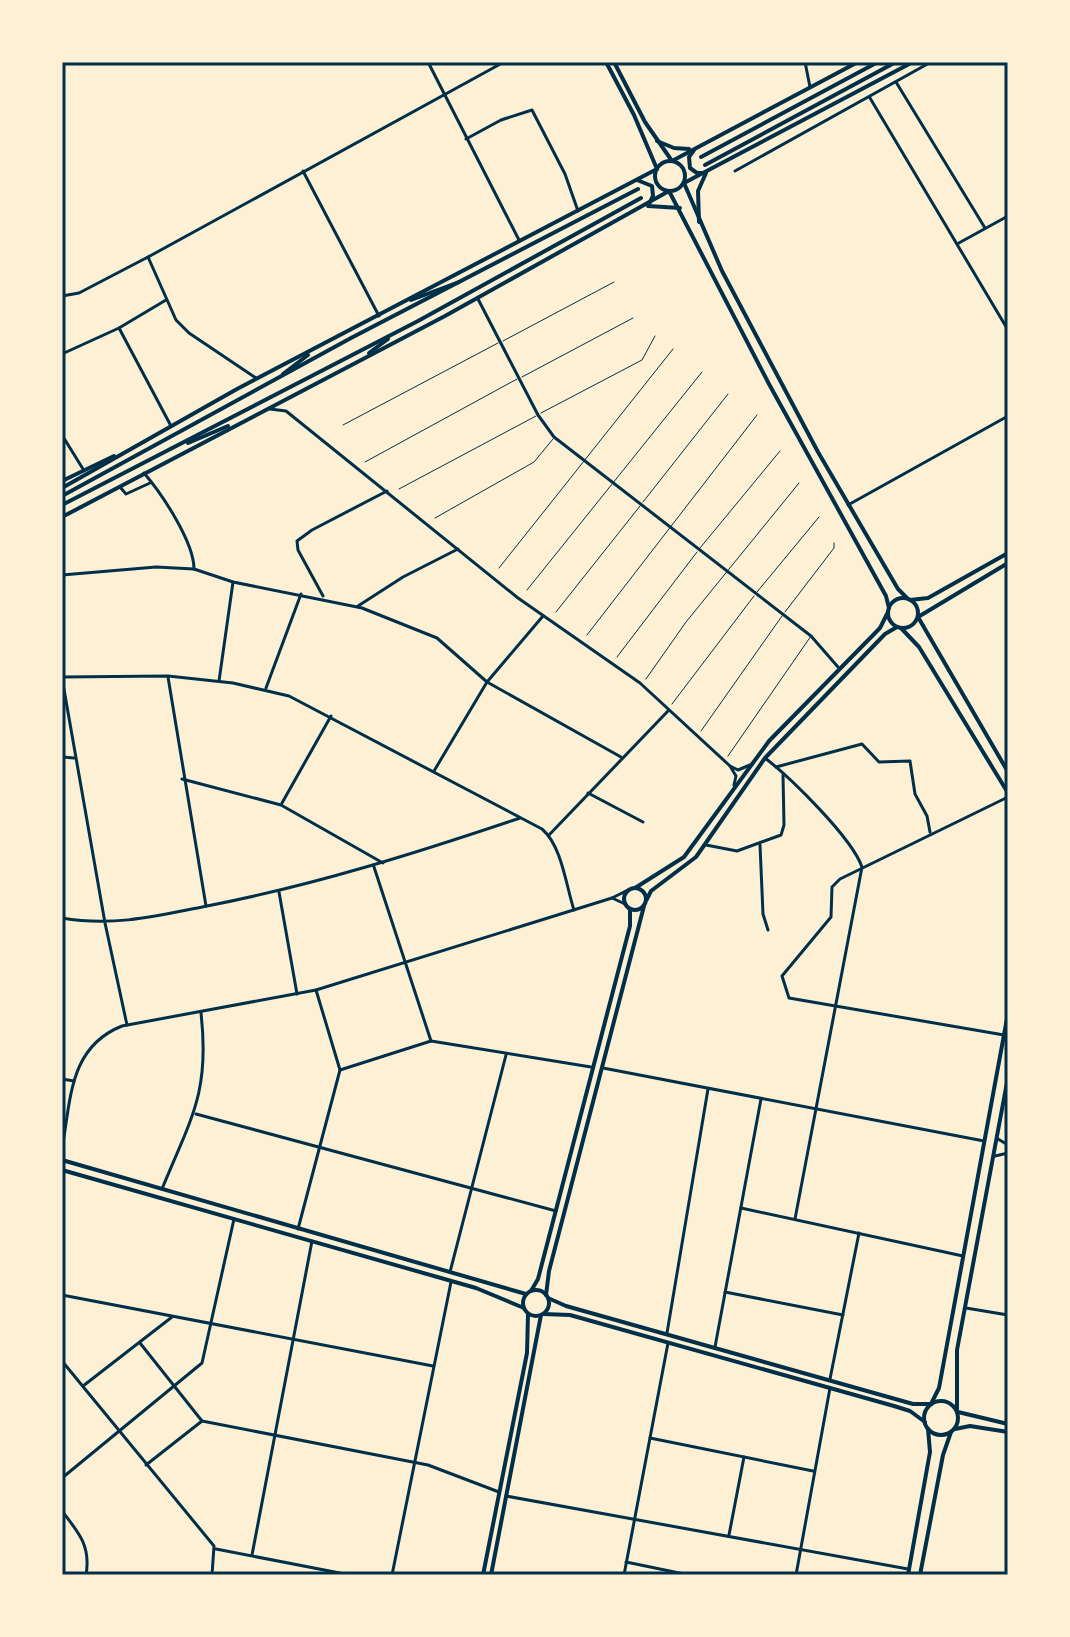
<svg xmlns="http://www.w3.org/2000/svg" width="1070" height="1637" viewBox="0 0 1070 1637" font-family="'Open Sans',sans-serif">
<style>
.lines{fill:none;stroke-linecap:round;stroke-linejoin:round}
.service{stroke:#003049;stroke-width:1}
.minor{stroke:#003049;stroke-width:3}
.tertiary{stroke:#003049;stroke-width:3}
.secondary{stroke:#003049;stroke-width:4}
.primary{stroke:#003049;stroke-width:4}
.trunk{stroke:#003049;stroke-width:4}
.neatline{fill:none;stroke:#003049;stroke-width:3}
</style>
<rect width="100%" height="100%" fill="#fdf0d5"/>
<g class="lines">
<g class="service">
<polyline points="503,341 614,282"/>
<polyline points="522,377 633,318"/>
<polyline points="541,413 642,360 655,336"/>
<polyline points="343,425 498,343"/>
<polyline points="365,462 517,379"/>
<polyline points="399,489 536,416"/>
<polyline points="643,502 728,394"/>
<polyline points="435,518 534,462 553,439"/>
<polyline points="700,548 780,451"/>
<polyline points="499,568 673,349"/>
<polyline points="527,590 702,372"/>
<polyline points="757,592 819,517"/>
<polyline points="556,612 640,506"/>
<polyline points="785,612 834,548 834,543"/>
<polyline points="587,635 757,415"/>
<polyline points="617,657 697,552"/>
<polyline points="646,679 686,622 799,483"/>
<polyline points="672,704 754,596"/>
<polyline points="701,731 782,616"/>
<polyline points="728,756 811,636"/>
</g>
<g class="minor">
<polyline points="428,62 519,240"/>
<polyline points="805,62 810,87"/>
<polyline points="896,82 985,228"/>
<polyline points="870,98 1008,330"/>
<polyline points="466,139 501,120 532,110 565,174 578,211"/>
<polyline points="303,171 379,316"/>
<polyline points="735,171 931,62"/>
<polyline points="957,244 1008,216"/>
<polyline points="148,257 176,320 189,333 256,378"/>
<polyline points="62,296 79,293 148,257 504,62"/>
<polyline points="119,328 171,426"/>
<polyline points="62,354 119,328 166,300"/>
<polyline points="270,409 286,411 518,598 640,683 730,766"/>
<polyline points="62,435 83,469"/>
<path d="M144 473C162 494 194 542 194 569"/>
<polyline points="120,487 126,494 150,483"/>
<polyline points="848,505 1008,416"/>
<polyline points="62,575 156,567 194,569 233,582 362,608 437,638 487,682 621,757"/>
<polyline points="323,596 298,550 297,541 312,530 387,491"/>
<polyline points="358,606 403,577 458,549"/>
<path d="M62 677 168 676 233 683 289 696 542 829C562 846 566 886 574 910"/>
<polyline points="168,677 206,906"/>
<polyline points="62,678 105,923 127,1025"/>
<polyline points="219,681 233,582"/>
<polyline points="266,688 301,594"/>
<polyline points="62,757 74,758"/>
<path d="M765 758C791 778 852 838 862 867L795 1219"/>
<polyline points="776,767 862,744 879,762 910,761 915,794 927,816 930,832"/>
<polyline points="434,771 487,682 543,616"/>
<polyline points="182,779 281,805 383,863"/>
<polyline points="734,785 736,776 730,766 738,770 750,765"/>
<polyline points="588,793 643,822"/>
<polyline points="282,803 331,716"/>
<polyline points="549,835 668,711"/>
<polyline points="706,845 737,851 781,835 784,825 783,775"/>
<polyline points="760,845 763,914 768,930"/>
<polyline points="374,867 431,1041"/>
<polyline points="279,892 297,994"/>
<polyline points="625,904 612,898 628,890"/>
<path d="M62 918C113 927 157 916 207 906 315 885 416 853 520 818"/>
<polyline points="1004,1035 789,998 782,976 831,917 832,887 840,879 1008,797"/>
<polyline points="603,1068 984,1141"/>
<polyline points="340,1070 431,1041 591,1067"/>
<polyline points="62,1079 74,1081"/>
<polyline points="196,1114 556,1211"/>
<path d="M62 1149C71 1099 69 1047 122 1026L316 990 612 898"/>
<path d="M162 1189C191 1118 210 1093 201 1013"/>
<polyline points="741,1208 963,1256"/>
<polyline points="298,1229 340,1070 316,990"/>
<polyline points="450,1272 506,1055"/>
<polyline points="725,1292 843,1315"/>
<polyline points="62,1295 433,1366"/>
<polyline points="966,1308 1008,1315"/>
<polyline points="667,1333 708,1089"/>
<polyline points="140,1343 202,1421 428,1465 499,1492"/>
<polyline points="715,1347 761,1099"/>
<polyline points="62,1361 214,1546 212,1575"/>
<polyline points="830,1379 859,1233"/>
<polyline points="83,1386 172,1317"/>
<polyline points="650,1438 813,1471"/>
<polyline points="146,1465 202,1421"/>
<polyline points="62,1478 202,1363 234,1219"/>
<polyline points="506,1496 908,1569"/>
<path d="M62 1511C79 1533 91 1546 86 1575"/>
<polyline points="729,1535 744,1457"/>
<polyline points="216,1549 350,1575"/>
<polyline points="252,1555 312,1241"/>
<polyline points="626,1562 689,1575"/>
<polyline points="392,1575 451,1282"/>
<polyline points="624,1575 668,1343"/>
<polyline points="796,1575 830,1388"/>
</g>
<g class="tertiary">
<polyline points="478,299 538,415 554,437 811,636 838,667"/>
<polyline points="998,1139 1008,1145"/>
<polyline points="995,1156 1008,1153"/>
</g>
<g class="secondary">
<polyline points="606,62 634,115 657,169"/>
<polyline points="614,62 645,122 672,161"/>
<polyline points="910,600 928,598 1008,553"/>
<polyline points="918,617 1008,563"/>
<circle cx="635" cy="899" r="11"/>
<polyline points="635,888 684,857 769,741 880,628 888,612"/>
<polyline points="647,899 651,891 696,857 765,758 885,634 897,627"/>
<polyline points="62,1160 526,1294"/>
<polyline points="62,1170 476,1288 524,1308"/>
<circle cx="536" cy="1303" r="13"/>
<polyline points="531,1291 538,1279 630,926 630,909"/>
<polyline points="546,1295 549,1271 644,906"/>
<polyline points="548,1298 566,1306 913,1404 931,1404"/>
<polyline points="543,1314 570,1315 894,1406 910,1411 925,1422"/>
<polyline points="958,1412 1008,1424"/>
<polyline points="955,1429 970,1426 1008,1432"/>
<polyline points="483,1575 527,1353 528,1314"/>
<polyline points="491,1575 541,1315"/>
</g>
<g class="primary">
<polyline points="684,183 722,271 818,452 898,589 907,598"/>
<polyline points="669,191 769,384 886,596 889,608"/>
<circle cx="903" cy="613" r="15"/>
<polyline points="918,617 1008,772"/>
<polyline points="901,628 919,647 1008,793"/>
<circle cx="941" cy="1418" r="17"/>
<polyline points="931,1404 939,1388 1008,1013"/>
<polyline points="957,1409 957,1350 1008,1077"/>
<polyline points="908,1575 930,1452 928,1429"/>
<polyline points="920,1575 943,1455 951,1432"/>
</g>
<g class="trunk">
<polyline points="657,141 674,148 689,149"/>
<polyline points="694,150 689,157 690,168 697,173 706,173 698,191 699,222"/>
<polyline points="701,157 878,62"/>
<circle cx="670" cy="176" r="15"/>
<polyline points="672,161 858,62"/>
<polyline points="705,165 896,62"/>
<polyline points="637,180 652,186 653,196 648,206 680,208"/>
<polyline points="684,183 913,62"/>
<polyline points="411,300 459,282"/>
<polyline points="369,353 388,339"/>
<polyline points="283,374 308,355"/>
<polyline points="188,443 228,426"/>
<polyline points="62,481 114,456"/>
<polyline points="62,488 237,389 657,169"/>
<polyline points="62,496 351,338 638,189"/>
<polyline points="62,505 418,321 641,198"/>
<polyline points="62,517 445,316 669,191"/>
</g>
</g>
<rect width="1070" height="1637" fill="none" stroke="#fdf0d5" stroke-width="128"/>
<rect x="64" y="64" width="942" height="1509" class="neatline"/>
</svg>
